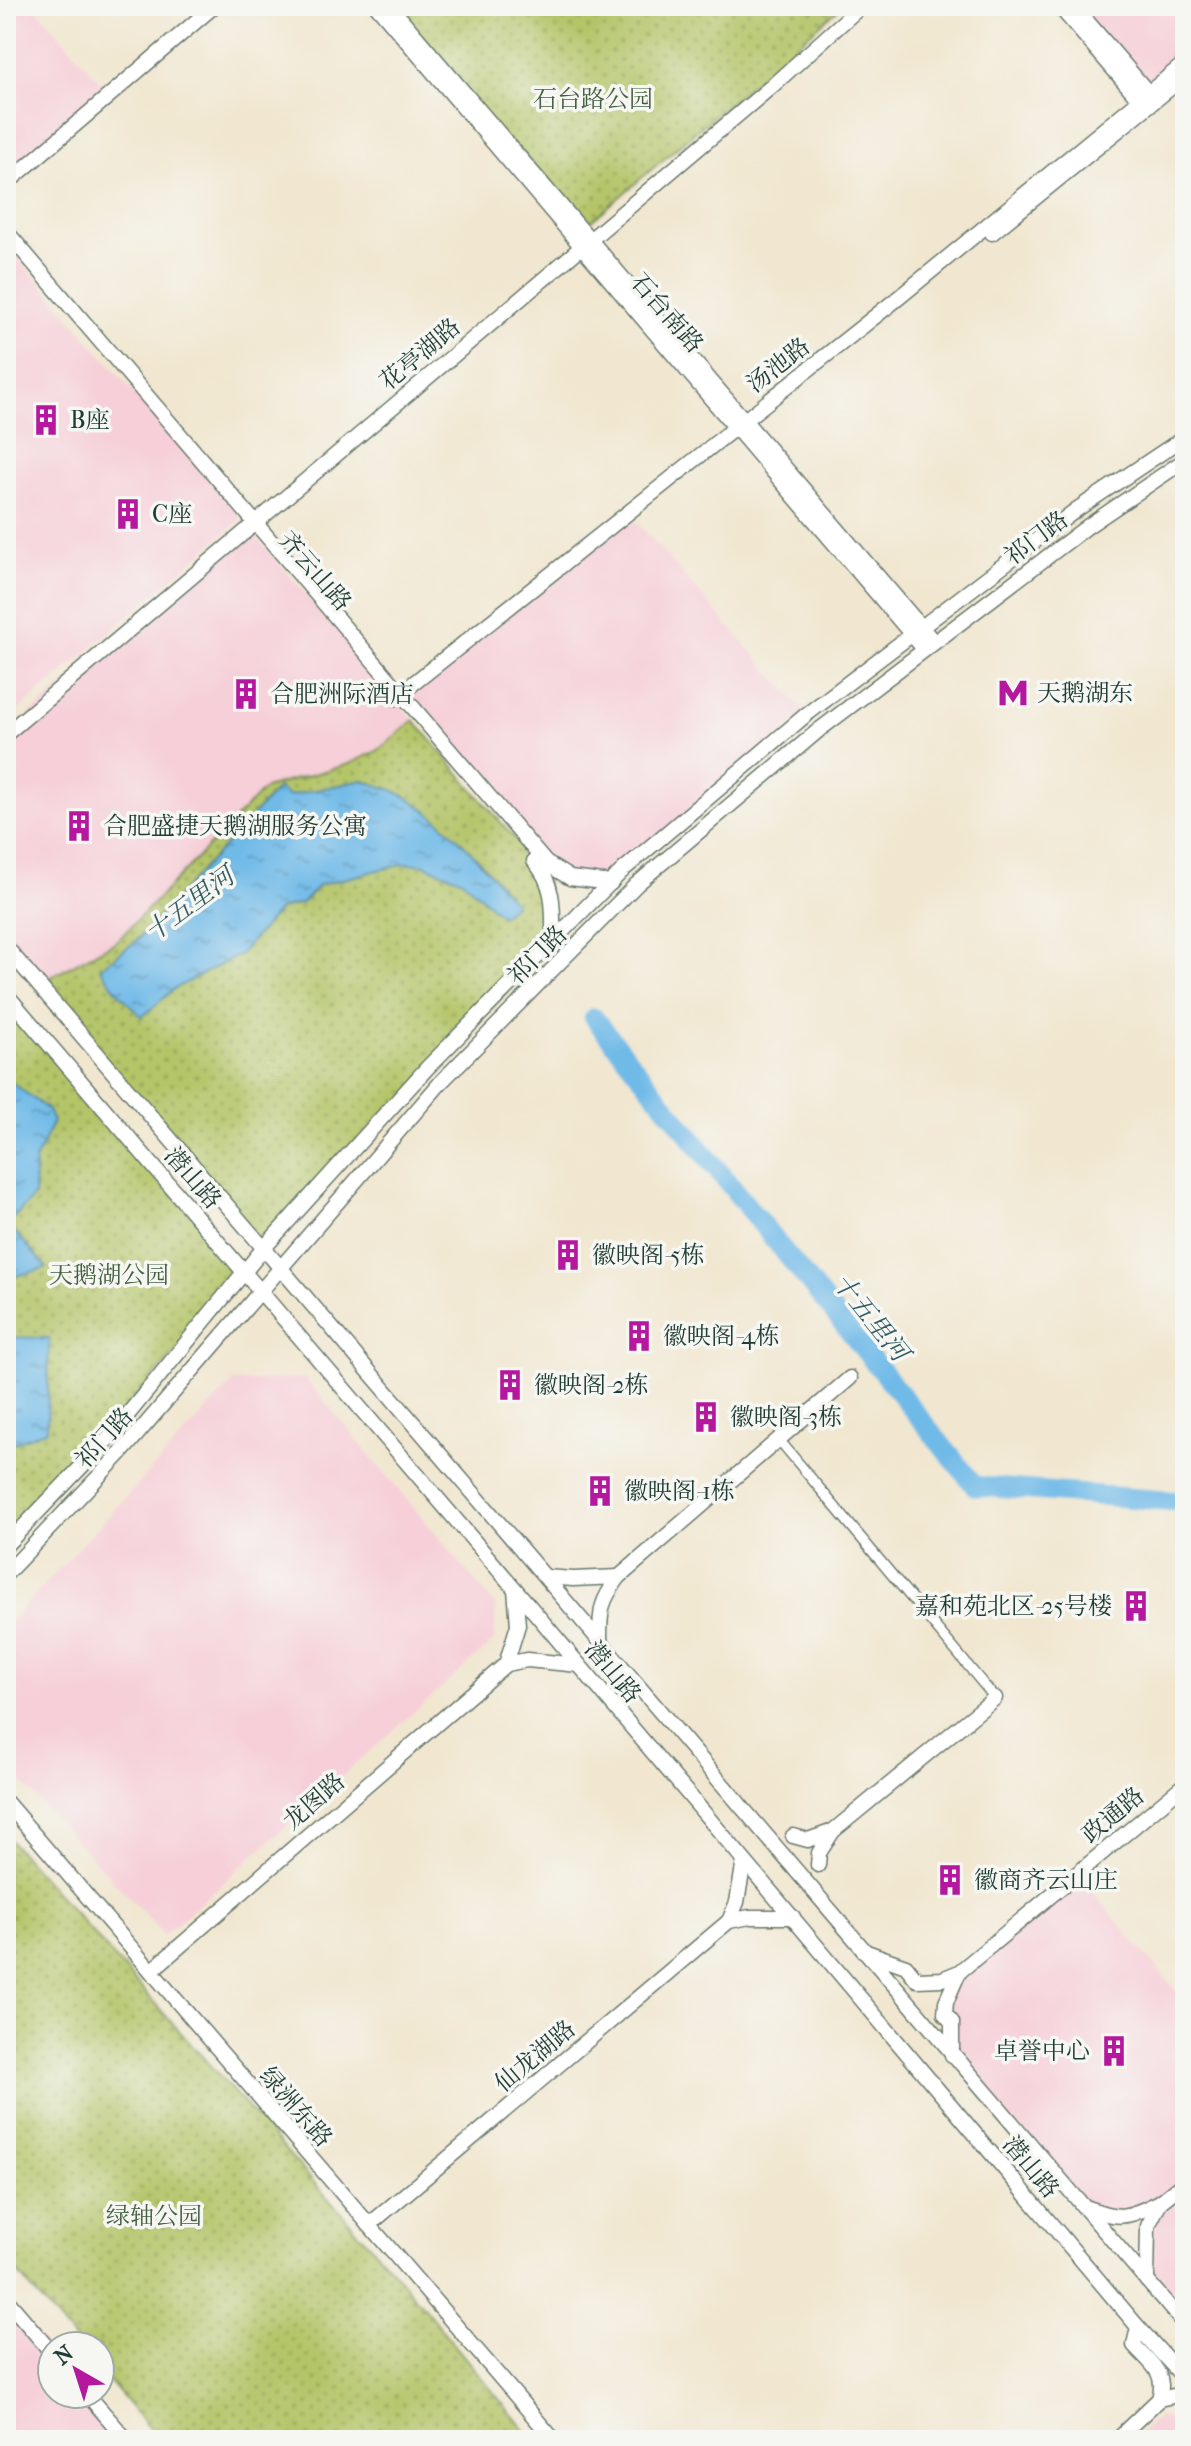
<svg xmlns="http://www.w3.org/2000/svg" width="1191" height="2446" viewBox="0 0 1191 2446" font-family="'IM FELL French Canon','Noto Serif SC',serif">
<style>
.built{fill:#f6cfd8}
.park{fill:url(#park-dots);stroke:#6a804e;stroke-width:2}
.water{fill:url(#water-ripples);stroke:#477c8e;stroke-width:2}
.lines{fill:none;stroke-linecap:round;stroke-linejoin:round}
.river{stroke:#6fbae8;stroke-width:20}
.street-casing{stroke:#68786b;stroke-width:12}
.secondary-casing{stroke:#68786b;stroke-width:17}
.primary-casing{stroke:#68786b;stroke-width:17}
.street{stroke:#fff;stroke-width:9}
.secondary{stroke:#fff;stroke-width:14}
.primary{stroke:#fff;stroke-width:14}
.labels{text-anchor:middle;stroke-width:7;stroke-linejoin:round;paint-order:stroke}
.park-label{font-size:24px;fill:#445f41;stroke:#f6f6f2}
.street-label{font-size:24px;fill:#1f3d34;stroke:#f6f6f2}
.poi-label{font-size:24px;fill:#1f3d34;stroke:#f6f6f2;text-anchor:start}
.water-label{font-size:26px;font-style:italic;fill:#335c61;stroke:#f6f6f2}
</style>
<defs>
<pattern id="park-dots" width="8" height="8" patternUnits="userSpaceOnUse" patternTransform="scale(2)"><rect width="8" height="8" fill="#b4c467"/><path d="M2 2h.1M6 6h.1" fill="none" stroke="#92a056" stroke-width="1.8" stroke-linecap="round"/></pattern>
<pattern id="water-ripples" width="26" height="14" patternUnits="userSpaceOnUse" patternTransform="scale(2)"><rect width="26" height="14" fill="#6fbae8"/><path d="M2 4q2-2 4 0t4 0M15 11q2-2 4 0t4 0" fill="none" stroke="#5b98bd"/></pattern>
</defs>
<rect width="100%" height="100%" fill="#f6f6f2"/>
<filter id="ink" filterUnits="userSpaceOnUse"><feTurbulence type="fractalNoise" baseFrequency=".0125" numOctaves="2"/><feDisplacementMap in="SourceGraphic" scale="16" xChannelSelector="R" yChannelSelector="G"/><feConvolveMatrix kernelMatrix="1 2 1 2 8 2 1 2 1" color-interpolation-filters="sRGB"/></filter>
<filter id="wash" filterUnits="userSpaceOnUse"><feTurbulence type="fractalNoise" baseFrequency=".006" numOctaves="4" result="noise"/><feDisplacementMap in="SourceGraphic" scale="32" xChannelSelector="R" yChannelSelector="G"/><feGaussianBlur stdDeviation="1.8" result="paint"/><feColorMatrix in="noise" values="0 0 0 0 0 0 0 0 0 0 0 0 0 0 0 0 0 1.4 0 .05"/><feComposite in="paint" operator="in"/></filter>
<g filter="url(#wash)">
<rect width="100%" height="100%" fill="#f1e7d0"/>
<g class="built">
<polygon points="6,6 34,6 104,86 6,171"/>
<polygon points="1074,6 1185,6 1185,63 1148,92"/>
<polygon points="6,243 242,519 6,721"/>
<polygon points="632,517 807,714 611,883 555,869 405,698"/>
<polygon points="249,528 414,720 377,751 349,764 265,788 117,941 38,984 6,947 6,734"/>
<polygon points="305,1378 496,1606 494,1641 164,1935 6,1765 6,1626 233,1382"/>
<polygon points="1077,1874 1185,2001 1185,2325 1147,2281 1146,2249 1159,2203 1134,2214 1083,2206 952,2055 946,2002 959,1972"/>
<polygon points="6,2299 52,2353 52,2394 87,2394 126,2440 6,2440"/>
<polygon points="1158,2417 1184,2420 1185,2440 1131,2440"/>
</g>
<g class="park">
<polygon points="390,6 842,6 581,230"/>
<polygon points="414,720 545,874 553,942 263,1249 38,984 117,941 265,788 349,764 377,751"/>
<polygon points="6,994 245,1273 6,1545"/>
<polygon points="6,1836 399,2278 533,2440 159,2440 100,2370 100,2346 80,2346 6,2259"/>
</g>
<g class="water">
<path d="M362 780C375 785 391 788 403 795 447 820 484 865 515 904L501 916 463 880 422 864H403L319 885 302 903 280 909 239 955 174 989 142 1017 117 991 100 968 136 941 278 788 288 796Z"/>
<polygon points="6,1078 47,1109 53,1121 35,1161 34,1196 8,1224 47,1268 16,1276 6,1284"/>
<polygon points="6,1337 49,1338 47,1430 6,1446"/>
</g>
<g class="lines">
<polyline class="river" points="594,1018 975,1486 1185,1502"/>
</g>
</g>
<g filter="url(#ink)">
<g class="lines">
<defs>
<polyline id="street" points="780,1441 995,1698"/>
<g id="secondary">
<polyline points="377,6 924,649"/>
<polyline points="390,6 934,642"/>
<polyline points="1059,6 1145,106"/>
<polyline points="1074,6 1152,97"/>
<polyline points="6,184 214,6"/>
<polyline points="6,231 546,863 570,878 611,883"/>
<polyline points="992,233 1185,76"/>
<polyline points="395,698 897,299 1185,63"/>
<polyline points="6,734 772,86 861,6"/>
<path d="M534 861C556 886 553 910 553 942"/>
<path d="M546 1577 573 1579 619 1577C601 1601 600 1609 600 1639"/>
<polyline points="619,1577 850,1378"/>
<polyline points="515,1589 518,1625 506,1664 527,1660 579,1665"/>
<polyline points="6,1802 554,2440"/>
<polyline points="833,1831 995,1698"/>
<polyline points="793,1836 808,1840 833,1831 819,1853 818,1865"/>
<polyline points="744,1861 737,1902 729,1921 750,1917 793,1917"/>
<polyline points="864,1951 906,1966 917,1980 942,1979 959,1972 946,2002 945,2014 952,2022 952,2055"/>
<polyline points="151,1971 506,1664"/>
<polyline points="959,1972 1185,1784"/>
<polyline points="1160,2202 1185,2182"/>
<path d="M1083 2206C1120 2220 1124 2219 1160 2202L1148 2226 1147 2281"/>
<polyline points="369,2225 729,1921"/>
<polyline points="6,2299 52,2353"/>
<path d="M1138 2327 1134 2345C1151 2364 1167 2372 1159 2399L1178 2395 1185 2402"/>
<polyline points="87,2394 127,2440"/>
<polyline points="1116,2440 1159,2399"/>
</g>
<g id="primary">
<polyline points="6,947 1185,2325"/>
<polyline points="6,994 515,1589 1138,2327 1185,2379"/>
<polyline points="6,1545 107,1440 263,1249 427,1068 623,870 807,714 1076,510 1185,437"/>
<polyline points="6,1574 121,1453 442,1081 637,884 819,730 1088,526 1185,460"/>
</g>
</defs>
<use href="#street" class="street-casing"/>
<use href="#secondary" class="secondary-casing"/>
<use href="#primary" class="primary-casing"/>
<use href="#street" class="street"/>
<use href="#secondary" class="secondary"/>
<use href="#primary" class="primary"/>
</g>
</g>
<defs>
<symbol id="building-bare" viewBox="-9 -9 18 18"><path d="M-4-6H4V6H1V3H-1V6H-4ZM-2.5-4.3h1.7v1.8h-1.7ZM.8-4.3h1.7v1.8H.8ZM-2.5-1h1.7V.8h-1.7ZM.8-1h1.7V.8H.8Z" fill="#b5179e" stroke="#f6f6f2" stroke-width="2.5" paint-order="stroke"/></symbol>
<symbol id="metro-bare" viewBox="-9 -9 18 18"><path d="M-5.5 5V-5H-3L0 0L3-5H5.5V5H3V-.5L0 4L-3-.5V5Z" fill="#b5179e" stroke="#f6f6f2" stroke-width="2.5" paint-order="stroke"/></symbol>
</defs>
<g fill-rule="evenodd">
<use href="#building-bare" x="24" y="398" width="44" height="44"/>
<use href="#building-bare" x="106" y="492" width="44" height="44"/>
<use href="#metro-bare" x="991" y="671" width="44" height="44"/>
<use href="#building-bare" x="224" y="672" width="44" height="44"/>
<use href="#building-bare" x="57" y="804" width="44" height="44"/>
<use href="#building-bare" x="546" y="1233" width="44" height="44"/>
<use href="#building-bare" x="617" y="1314" width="44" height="44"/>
<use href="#building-bare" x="488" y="1363" width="44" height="44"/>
<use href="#building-bare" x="684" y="1395" width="44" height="44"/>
<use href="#building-bare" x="578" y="1469" width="44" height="44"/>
<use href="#building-bare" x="1114" y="1584" width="44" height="44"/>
<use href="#building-bare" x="928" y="1858" width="44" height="44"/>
<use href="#building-bare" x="1092" y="2029" width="44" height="44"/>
</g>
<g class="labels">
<g class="park-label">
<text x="593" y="107">石台路公园</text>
<text x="109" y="1283">天鹅湖公园</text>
<text x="154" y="2224">绿轴公园</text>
</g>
<g class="street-label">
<text transform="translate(667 313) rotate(49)" y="8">石台南路</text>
<text transform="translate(420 354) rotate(-40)" y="8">花亭湖路</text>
<text transform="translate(778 365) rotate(-38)" y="8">汤池路</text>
<text transform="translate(1036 538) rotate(-37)" y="8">祁门路</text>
<text transform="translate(315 571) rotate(49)" y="8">齐云山路</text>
<text transform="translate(537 955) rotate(-45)" y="8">祁门路</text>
<text transform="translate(193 1178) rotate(49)" y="8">潜山路</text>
<text transform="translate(104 1438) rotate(-48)" y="8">祁门路</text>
<text transform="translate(613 1672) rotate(50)" y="8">潜山路</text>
<text transform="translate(314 1801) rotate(-41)" y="8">龙图路</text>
<text transform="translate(1113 1815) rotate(-40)" y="8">政通路</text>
<text transform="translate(535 2056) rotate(-40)" y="8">仙龙湖路</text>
<text transform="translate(296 2107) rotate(49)" y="8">绿洲东路</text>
<text transform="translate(1031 2167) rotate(50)" y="8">潜山路</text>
</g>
<g class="poi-label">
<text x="70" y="428">B座</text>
<text x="152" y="522">C座</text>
<text x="1037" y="701">天鹅湖东</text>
<text x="270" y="702">合肥洲际酒店</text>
<text x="103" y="834">合肥盛捷天鹅湖服务公寓</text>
<text x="592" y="1263">徽映阁-5栋</text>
<text x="663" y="1344">徽映阁-4栋</text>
<text x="534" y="1393">徽映阁-2栋</text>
<text x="730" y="1425">徽映阁-3栋</text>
<text x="624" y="1499">徽映阁-1栋</text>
<text x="1112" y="1614" text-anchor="end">嘉和苑北区-25号楼</text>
<text x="974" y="1888">徽商齐云山庄</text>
<text x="1090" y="2059" text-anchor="end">卓誉中心</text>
</g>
<g class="water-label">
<text transform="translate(189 904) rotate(-37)" y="9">十五里河</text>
<text transform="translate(871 1317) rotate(51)" y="9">十五里河</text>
</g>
</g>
<rect width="1191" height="2446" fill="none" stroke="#f6f6f2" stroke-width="32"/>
<g transform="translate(76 2370) rotate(321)"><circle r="38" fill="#f6f6f2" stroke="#a0aca6" stroke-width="2"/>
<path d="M0-6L14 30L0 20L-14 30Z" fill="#b5179e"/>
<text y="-12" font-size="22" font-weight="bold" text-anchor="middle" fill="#1f3d34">N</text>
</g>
</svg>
